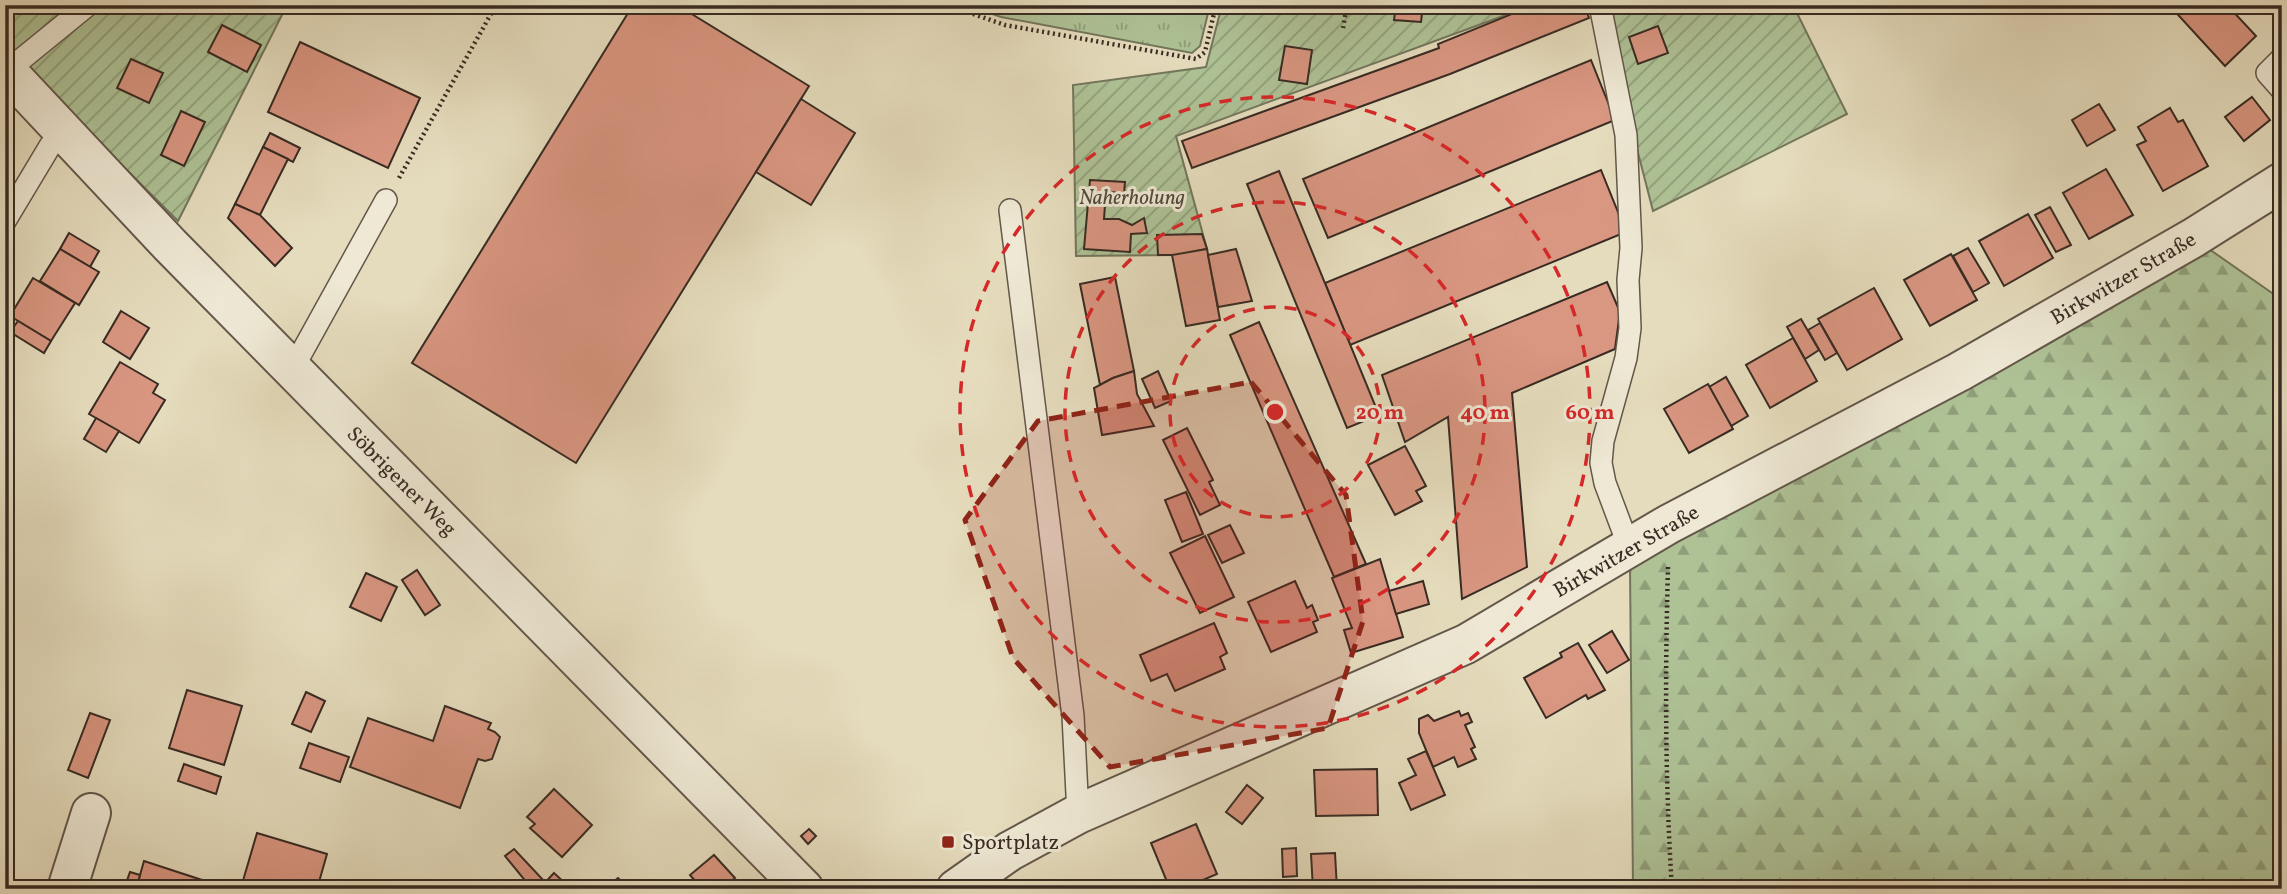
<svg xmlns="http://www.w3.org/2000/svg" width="2287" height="894" viewBox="0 0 2287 894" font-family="Vollkorn,serif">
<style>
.grass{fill:url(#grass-tufts);stroke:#73765c;stroke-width:2}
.forest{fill:url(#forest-firs);stroke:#73765c;stroke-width:2}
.garden{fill:url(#garden-furrows);stroke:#73765c;stroke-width:2}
.building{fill:#d99681;stroke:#382b23;stroke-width:2}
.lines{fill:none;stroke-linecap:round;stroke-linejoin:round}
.service-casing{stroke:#63574a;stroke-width:24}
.minor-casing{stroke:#63574a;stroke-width:42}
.path{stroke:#382b23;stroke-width:4.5;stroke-dasharray:2 3.5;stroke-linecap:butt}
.service{stroke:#eee8d4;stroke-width:21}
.minor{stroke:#eee8d4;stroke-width:38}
.marked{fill:#8f2418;fill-opacity:0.2;stroke:#8f2418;stroke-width:5;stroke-dasharray:14 9;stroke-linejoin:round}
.ring{fill:none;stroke:#d62828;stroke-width:3.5;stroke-dasharray:12 9}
.poi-dot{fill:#8f2418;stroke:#eee8d4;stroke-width:2.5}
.labels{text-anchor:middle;stroke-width:6;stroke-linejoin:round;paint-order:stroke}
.park-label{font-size:21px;font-style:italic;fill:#50493a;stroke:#eee8d4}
.street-label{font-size:21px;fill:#382b23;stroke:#eee8d4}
.poi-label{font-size:21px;fill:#382b23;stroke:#eee8d4;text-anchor:start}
.centre{fill:#d62828;stroke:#eee8d4;stroke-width:3.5}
.ring-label{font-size:21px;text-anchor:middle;font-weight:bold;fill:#d62828;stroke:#eee8d4;stroke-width:6;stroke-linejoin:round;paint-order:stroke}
</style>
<defs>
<pattern id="grass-tufts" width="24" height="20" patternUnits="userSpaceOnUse" patternTransform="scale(1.75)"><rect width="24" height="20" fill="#aec296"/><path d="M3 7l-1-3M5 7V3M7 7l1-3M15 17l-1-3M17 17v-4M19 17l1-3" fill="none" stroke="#8f9e7a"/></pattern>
<pattern id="forest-firs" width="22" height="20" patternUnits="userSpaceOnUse" patternTransform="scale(1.75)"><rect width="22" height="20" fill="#aec296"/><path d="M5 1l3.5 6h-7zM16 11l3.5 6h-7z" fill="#8f9e7a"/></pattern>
<pattern id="garden-furrows" width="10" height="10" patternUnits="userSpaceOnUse" patternTransform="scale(1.75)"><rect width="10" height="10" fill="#aec296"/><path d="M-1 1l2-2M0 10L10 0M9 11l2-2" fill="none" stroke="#8f9e7a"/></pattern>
</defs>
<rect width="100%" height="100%" fill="#e5dcbd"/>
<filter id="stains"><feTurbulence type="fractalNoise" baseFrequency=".00286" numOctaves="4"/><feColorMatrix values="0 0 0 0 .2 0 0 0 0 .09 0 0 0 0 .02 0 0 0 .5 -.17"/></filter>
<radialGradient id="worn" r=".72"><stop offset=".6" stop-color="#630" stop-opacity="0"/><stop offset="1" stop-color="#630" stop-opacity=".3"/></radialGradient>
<polygon class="grass" points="967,5 1210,5 1200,46 1192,53 1001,17"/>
<polygon class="forest" points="2209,249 2282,300 2282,889 1633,889 1630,567 1966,388"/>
<g class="garden">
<polygon points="5,5 287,5 178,221 5,49"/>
<polygon points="1222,5 1533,5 1176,136 1207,249 1177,255 1076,256 1073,85 1206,67"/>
<polygon points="1600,5 1793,5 1847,114 1653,211"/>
</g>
<g class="building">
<polygon points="633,5 677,5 809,86 576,463 412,363"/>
<polygon points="1396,5 1423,5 1421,22 1394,20"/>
<polygon points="1534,5 1584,5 1589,18 1450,74 1192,168 1182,141 1439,48 1438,44"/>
<polygon points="2169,5 2227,5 2256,36 2225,66"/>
<polygon points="222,25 261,45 247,72 208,52"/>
<polygon points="1658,26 1668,53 1638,64 1629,37"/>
<polygon points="300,42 420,98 388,168 268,112"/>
<polygon points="1285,46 1312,50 1307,84 1279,80"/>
<polygon points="131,59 163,73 149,103 117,88"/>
<polygon points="1591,60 1615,120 1328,238 1303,179"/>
<polygon points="2252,97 2270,120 2244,141 2225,117"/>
<polygon points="801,99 855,133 811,205 756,172"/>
<polygon points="2099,104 2115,130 2087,146 2072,120"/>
<polygon points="2170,108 2178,122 2183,120 2208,166 2163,191 2137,145 2146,141 2138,127"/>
<polygon points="181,111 205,122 184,166 161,155"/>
<polygon points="270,133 300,148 293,162 263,147"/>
<polygon points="263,147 288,159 260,215 235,204"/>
<polygon points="2106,169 2133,215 2089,239 2063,193"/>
<polygon points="1601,170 1626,232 1350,345 1325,283"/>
<polygon points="1279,171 1379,415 1347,428 1247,184"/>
<polygon points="1090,180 1125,182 1124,194 1106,191 1104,219 1119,219 1132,225 1144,218 1147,233 1131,234 1130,252 1084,249"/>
<polygon points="235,204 260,215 292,248 275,266 228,218"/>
<polygon points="2050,207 2071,245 2056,252 2035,215"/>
<polygon points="2028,214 2053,258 2004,286 1979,241"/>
<polygon points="69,233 99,251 90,267 60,249"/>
<polygon points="1202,234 1207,249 1177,255 1158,255 1157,235"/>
<polygon points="1968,248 1989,283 1973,292 1953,256"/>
<polygon points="60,249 99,272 79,305 40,281"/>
<polygon points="1207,249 1220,320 1186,326 1172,255"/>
<polygon points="1236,249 1252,301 1218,307 1208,255"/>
<polygon points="1951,254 1977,300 1930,326 1904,280"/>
<polygon points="1115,277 1134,371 1113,378 1100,385 1080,284"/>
<polygon points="33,278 75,303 51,341 10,316"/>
<polygon points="1607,282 1620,312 1615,349 1512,393 1527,567 1462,599 1448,417 1405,442 1382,375"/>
<polygon points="1874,288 1902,339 1847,370 1818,319"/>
<polygon points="121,311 149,328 130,359 103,342"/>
<polygon points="1801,319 1819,350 1805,359 1787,327"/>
<polygon points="18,321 51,341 44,353 10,332"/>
<polygon points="1259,322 1366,564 1334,577 1230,335"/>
<polygon points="1820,323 1837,353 1825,360 1808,330"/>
<polygon points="1793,338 1817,381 1770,408 1746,365"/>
<polygon points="120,362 158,384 153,393 165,400 139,443 89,414"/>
<polygon points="1134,371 1137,394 1154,426 1102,435 1094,388 1113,378"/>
<polygon points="1158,371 1171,401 1155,408 1142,379"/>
<polygon points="1726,377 1748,416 1731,426 1709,387"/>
<polygon points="1708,384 1733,429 1689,453 1664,409"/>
<polygon points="96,418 119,431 106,452 84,439"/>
<polygon points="1187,428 1213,480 1209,482 1220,505 1200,515 1163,440"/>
<polygon points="1405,446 1426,486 1416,491 1422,501 1395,515 1368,465"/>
<polygon points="1186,492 1203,534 1182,542 1165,500"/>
<polygon points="1230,525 1244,553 1222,563 1208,535"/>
<polygon points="1205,536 1234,597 1200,613 1170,553"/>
<polygon points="1380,559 1403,637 1351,653 1344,630 1352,628 1332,578"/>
<polygon points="417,570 440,605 425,615 402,580"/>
<polygon points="366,573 397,587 381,621 350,607"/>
<polygon points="1295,581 1307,608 1312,605 1318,620 1313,622 1317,632 1271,652 1248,602"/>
<polygon points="1423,581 1429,604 1396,614 1389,591"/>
<polygon points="1214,623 1227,653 1220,657 1225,669 1175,691 1167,674 1151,681 1140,655"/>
<polygon points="1612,631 1629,660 1607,673 1589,645"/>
<polygon points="1578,643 1605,690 1588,699 1586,695 1546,718 1524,678 1562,657 1560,653"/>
<polygon points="187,690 242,706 224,765 169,748"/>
<polygon points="306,692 325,701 311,732 292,724"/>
<polygon points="445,706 491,723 488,729 495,732 500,737 492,759 485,761 478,759 460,808 350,767 368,718 433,741"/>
<polygon points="1459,711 1461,716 1468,713 1472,722 1465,725 1475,747 1471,749 1476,759 1458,767 1454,757 1433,767 1419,733 1419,719 1428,715 1434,721"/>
<polygon points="90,713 110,720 88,778 68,770"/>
<polygon points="309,743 349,757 340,782 300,768"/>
<polygon points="1426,751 1445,795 1411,810 1399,783 1416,775 1408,759"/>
<polygon points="184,764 221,777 216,794 178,781"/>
<polygon points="1377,769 1378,815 1316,816 1314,770"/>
<polygon points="1247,785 1263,798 1242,824 1226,812"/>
<polygon points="554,789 592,825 562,857 530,828 535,824 527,817"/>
<polygon points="1196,824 1217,874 1182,889 1170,889 1151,843"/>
<polygon points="809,829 816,836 808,844 801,836"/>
<polygon points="257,833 327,854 317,889 257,889 242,884"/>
<polygon points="1296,848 1297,876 1283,877 1282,849"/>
<polygon points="514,849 545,882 539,889 532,889 505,856"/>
<polygon points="1335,853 1337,889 1313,889 1311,854"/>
<polygon points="714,855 735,878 722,889 702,889 690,875"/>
<polygon points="144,861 205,881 202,889 136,889"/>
<polygon points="130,872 140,875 136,889 124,889"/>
<polygon points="554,873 567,885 563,889 539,889"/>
<polygon points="618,878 629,889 604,889"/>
<polygon points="205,881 228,889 202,889"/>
</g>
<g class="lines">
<defs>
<g id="service">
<polyline points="1600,5 1626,135 1631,248 1628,280 1630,328 1626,358 1603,441 1601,463 1605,483 1629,547"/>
<polyline points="2282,58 2267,73 2282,90"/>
<polyline points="7,71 88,5"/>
<polyline points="1010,210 1073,716 1078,814"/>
<polyline points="5,221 50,146 63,131"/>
<polyline points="292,370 386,200"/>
</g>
<g id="minor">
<polyline points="5,69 170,245 804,889"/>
<polyline points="67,889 91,813"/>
<polyline points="956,889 1010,851 1078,814 1466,644 1669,524 1959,372 2193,238 2282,182"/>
</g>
</defs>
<use href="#service" class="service-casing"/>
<use href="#minor" class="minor-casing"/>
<g class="path">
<polyline points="947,5 1005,25 1196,59 1205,52 1216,5"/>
<polyline points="1343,28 1347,5"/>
<polyline points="399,178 496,5"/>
<path d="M1668 567C1665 674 1665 782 1672 889"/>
</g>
<use href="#service" class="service"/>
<use href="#minor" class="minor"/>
</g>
<path class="marked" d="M1251 382 1346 495 1363 621 1328 728 1110 767 1013 658 965 520 1038 421Z"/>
<g class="ring">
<circle cx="1275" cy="412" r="105"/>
<circle cx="1275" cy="412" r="210"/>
<circle cx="1275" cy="412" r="315"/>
</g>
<rect class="poi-dot" x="941" y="835" width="14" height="14" rx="3.5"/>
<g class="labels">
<g class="park-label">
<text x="1132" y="204">Naherholung</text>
</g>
<g class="street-label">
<text transform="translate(2123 278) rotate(-30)" y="7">Birkwitzer Straße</text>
<text transform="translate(402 481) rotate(45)" y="7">Söbrigener Weg</text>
<text transform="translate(1626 551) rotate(-30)" y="7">Birkwitzer Straße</text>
</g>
<g class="poi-label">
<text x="962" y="849">Sportplatz</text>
</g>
</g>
<circle cx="1275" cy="412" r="10" class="centre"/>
<g class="ring-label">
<text x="1380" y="419">20 m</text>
<text x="1485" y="419">40 m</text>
<text x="1590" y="419">60 m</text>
</g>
<rect width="2287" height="894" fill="none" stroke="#e5dcbd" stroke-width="28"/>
<rect x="7" y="7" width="2273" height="880" fill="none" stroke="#382b23" stroke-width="3.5"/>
<rect x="14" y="14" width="2259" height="866" fill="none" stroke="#382b23" stroke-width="2"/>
<rect width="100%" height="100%" filter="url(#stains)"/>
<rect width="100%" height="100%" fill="url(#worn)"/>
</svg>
